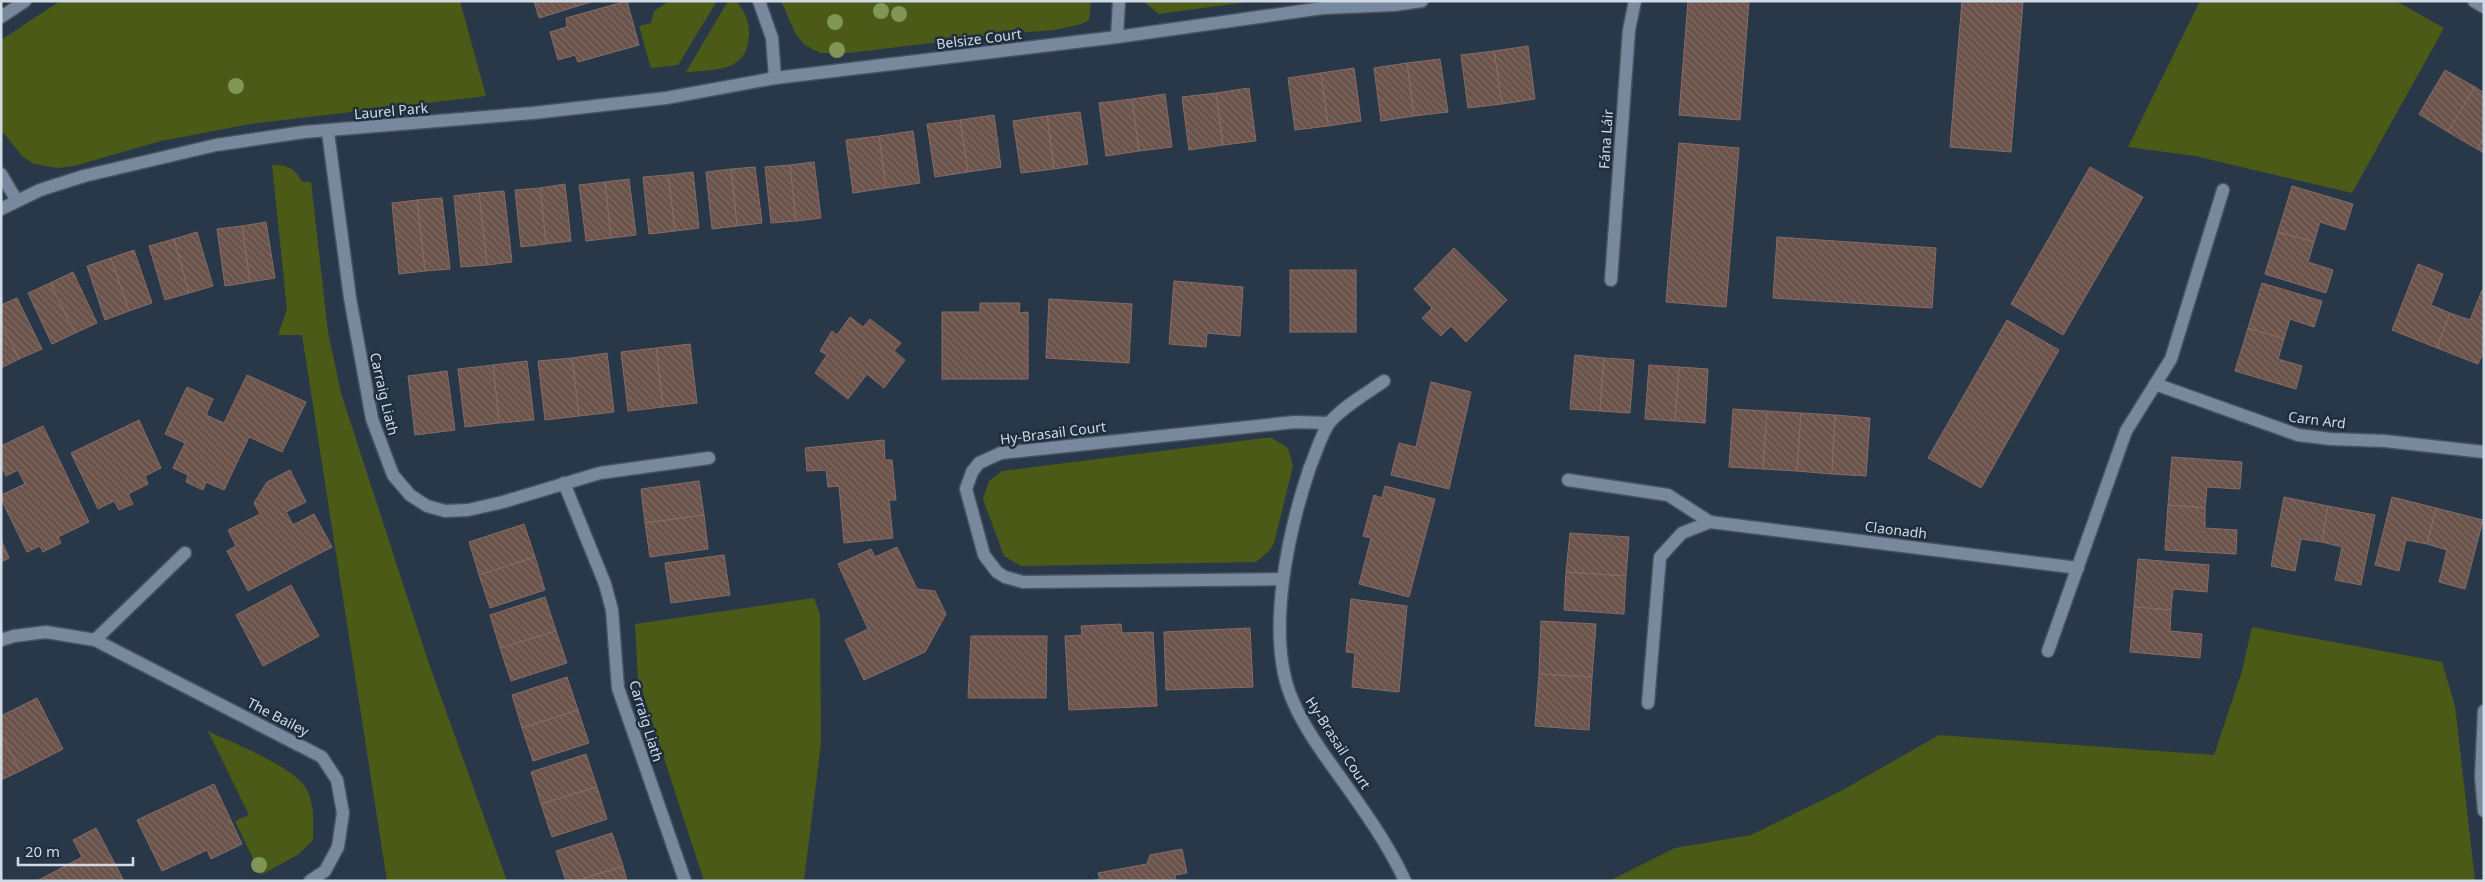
<svg xmlns="http://www.w3.org/2000/svg" width="2485" height="882" viewBox="0 0 2485 882" font-family="'Noto Sans',sans-serif">
<style>
.green{fill:#4c5a17}
.building{fill:url(#building-back-hatch);stroke:#866c64}
.lines{fill:none;stroke-linecap:round;stroke-linejoin:round}
.minor-casing{stroke:#475361;stroke-width:15}
.minor{stroke:#78899d;stroke-width:12}
.tree{fill:#7f9656}
.labels{text-anchor:middle;stroke-width:5;stroke-linejoin:round;paint-order:stroke}
.street-label{font-size:14px;fill:#d1dae5;stroke:#1f2e3e}
</style>
<defs>
<pattern id="building-back-hatch" width="6" height="6" patternUnits="userSpaceOnUse" patternTransform="scale(1.25)"><rect width="6" height="6" fill="#6b524a"/><path d="M-1 5l2 2M0 0l6 6M5-1l2 2" fill="none" stroke="#7f6a64"/></pattern>
</defs>
<rect width="100%" height="100%" fill="#293849"/>
<g class="green">
<polygon points="60,1 460,1 486,96 250,124 161,141 74,166 58,168 34,164 23,157 1,130 1,40"/>
<polygon points="669,1 717,1 678,65 651,68 639,26 651,23 654,11"/>
<path d="M728 1H736C744 10 749 20 749 33 749 72 715 70 686 72Z"/>
<polygon points="781,1 1091,1 1089,20 1081,24 1055,30 1005,34 849,53 820,53 805,45 796,35"/>
<polygon points="1143,1 1254,1 1159,14"/>
<polygon points="2200,1 2396,1 2444,28 2352,193 2195,156 2128,147"/>
<path d="M272 165C288 165 295 168 302 182H311L328 332 341 393 428 661 507 881H387L302 335H278L287 309Z"/>
<polygon points="1264,438 1272,438 1288,448 1293,466 1274,543 1270,550 1256,562 1021,566 1004,556 983,499 989,481 1002,471"/>
<polygon points="814,598 820,614 821,743 804,881 704,881 638,678 635,624"/>
<polygon points="2252,627 2442,662 2455,706 2475,881 1609,881 1675,848 1751,835 1841,791 1939,735 2214,755 2242,671"/>
<path d="M208 731C232 743 296 767 307 790 315 806 313 824 313 840L299 854 261 875 235 821 249 815Z"/>
</g>
<g class="building">
<polygon points="534,1 594,1 539,18"/>
<polygon points="627,1 639,45 578,62 575,55 558,60 550,32 567,27 566,18"/>
<polygon points="1688,1 1749,1 1740,120 1679,115"/>
<polygon points="1962,1 2023,1 2011,152 1950,147"/>
<polygon points="1528,46 1535,99 1502,104 1494,51"/>
<polygon points="1494,51 1502,104 1468,108 1461,55"/>
<polygon points="1440,59 1448,112 1414,116 1407,63"/>
<polygon points="1407,63 1414,116 1381,121 1374,68"/>
<polygon points="1354,68 1361,121 1328,126 1321,73"/>
<polygon points="2445,70 2475,87 2448,132 2419,114"/>
<polygon points="1321,73 1328,126 1295,130 1288,78"/>
<polygon points="2475,87 2484,93 2484,138 2477,149 2448,132"/>
<polygon points="1249,88 1256,141 1223,145 1216,93"/>
<polygon points="1216,93 1223,145 1189,150 1182,97"/>
<polygon points="1165,94 1172,147 1139,151 1132,99"/>
<polygon points="1132,99 1139,151 1106,156 1099,103"/>
<polygon points="1080,112 1088,164 1054,169 1047,116"/>
<polygon points="994,115 1001,167 968,172 960,120"/>
<polygon points="1047,116 1054,169 1021,173 1013,121"/>
<polygon points="960,120 968,172 935,177 927,124"/>
<polygon points="913,131 920,183 886,188 879,136"/>
<polygon points="879,136 886,188 853,193 846,140"/>
<polygon points="2484,138 2484,153 2477,149"/>
<polygon points="1679,143 1739,148 1726,307 1666,302"/>
<polygon points="814,162 821,218 796,221 790,165"/>
<polygon points="790,165 796,221 771,223 765,167"/>
<polygon points="755,167 762,223 737,226 731,169"/>
<polygon points="2090,167 2143,197 2063,335 2011,304"/>
<polygon points="731,169 737,226 712,229 706,172"/>
<polygon points="693,172 699,228 675,231 668,175"/>
<polygon points="668,175 675,231 649,234 643,177"/>
<polygon points="629,179 636,235 611,238 605,182"/>
<polygon points="605,182 611,238 586,241 579,185"/>
<polygon points="565,184 571,241 546,244 540,188"/>
<polygon points="2292,186 2353,204 2345,230 2320,222 2314,242 2278,232"/>
<polygon points="540,188 546,244 521,247 515,190"/>
<polygon points="504,191 512,262 487,265 479,193"/>
<polygon points="479,193 487,265 461,267 454,196"/>
<polygon points="442,198 450,269 425,271 417,200"/>
<polygon points="417,200 425,271 399,274 392,203"/>
<polygon points="266,222 275,278 250,282 242,226"/>
<polygon points="242,226 250,282 225,286 217,229"/>
<polygon points="197,232 213,286 189,293 174,239"/>
<polygon points="2278,232 2314,242 2308,262 2333,270 2326,293 2265,274"/>
<polygon points="1777,237 1936,248 1932,308 1773,298"/>
<polygon points="174,239 189,293 165,300 149,246"/>
<polygon points="1454,248 1507,300 1466,342 1451,326 1441,336 1422,318 1432,308 1414,289"/>
<polygon points="134,250 152,303 129,311 111,258"/>
<polygon points="111,258 129,311 105,320 87,266"/>
<polygon points="2418,264 2443,274 2431,305 2450,313 2437,348 2392,330"/>
<rect x="1290" y="270" width="66" height="62"/>
<polygon points="73,272 97,323 75,333 50,283"/>
<polygon points="1174,281 1243,287 1240,336 1207,333 1206,347 1169,344"/>
<polygon points="50,283 75,333 52,344 28,293"/>
<polygon points="2262,283 2322,301 2314,327 2290,319 2284,339 2248,328"/>
<polygon points="2482,290 2484,291 2484,351 2478,364 2437,348 2450,313 2470,320"/>
<polygon points="17,298 42,349 19,359 1,322 1,305"/>
<polygon points="1049,299 1132,304 1129,363 1046,358"/>
<polygon points="980,303 1020,303 1019,313 1028,312 1028,379 942,379 942,312 980,312"/>
<polygon points="850,317 863,327 870,319 901,343 894,351 905,360 884,388 867,374 848,399 815,373 827,355 820,351 832,331 837,335"/>
<polygon points="2007,320 2059,350 1981,488 1928,458"/>
<polygon points="1,322 19,359 1,368"/>
<polygon points="2248,328 2284,339 2278,359 2302,366 2296,389 2235,371"/>
<polygon points="690,344 697,403 663,407 656,348"/>
<polygon points="656,348 663,407 628,411 621,352"/>
<polygon points="607,353 614,412 579,416 572,358"/>
<polygon points="1575,355 1604,358 1600,411 1570,409"/>
<polygon points="572,358 579,416 545,420 538,361"/>
<polygon points="1604,358 1634,360 1630,413 1600,411"/>
<polygon points="527,361 534,420 499,423 493,365"/>
<polygon points="493,365 499,423 465,427 458,369"/>
<polygon points="1649,365 1679,367 1675,421 1645,419"/>
<polygon points="1679,367 1708,369 1705,423 1675,421"/>
<polygon points="447,371 455,430 415,435 408,376"/>
<polygon points="247,375 306,402 282,452 249,437 224,490 206,482 203,490 186,482 188,475 173,468 185,443 165,434 187,387 213,399 206,415 224,423"/>
<polygon points="1431,382 1471,392 1449,489 1391,475 1399,443 1416,447"/>
<polygon points="1733,409 1767,411 1763,469 1729,467"/>
<polygon points="1767,411 1801,413 1797,471 1763,469"/>
<polygon points="1801,413 1835,415 1832,474 1797,471"/>
<polygon points="1835,415 1870,418 1866,476 1832,474"/>
<polygon points="139,420 161,468 145,476 148,484 128,494 133,504 119,510 114,501 98,509 71,453"/>
<polygon points="43,426 89,522 58,537 61,543 43,552 40,546 27,552 1,499 1,495 25,484 18,470 6,476 1,465 1,446"/>
<polygon points="884,440 885,460 892,460 896,500 889,500 893,538 844,543 839,486 828,487 826,470 807,471 805,448"/>
<polygon points="2172,457 2242,462 2240,489 2207,487 2205,508 2168,505"/>
<polygon points="290,470 306,502 286,512 293,525 314,514 332,547 248,591 227,551 236,546 228,530 260,514 254,503 267,482"/>
<polygon points="699,481 704,515 645,523 641,489"/>
<polygon points="1385,486 1435,499 1409,597 1359,584 1371,538 1363,536 1374,495 1382,498"/>
<polygon points="2284,497 2328,506 2322,542 2301,539 2295,571 2271,566"/>
<polygon points="2392,497 2436,508 2427,544 2406,540 2399,571 2375,565"/>
<polygon points="2168,505 2205,508 2205,528 2237,530 2236,554 2165,550"/>
<polygon points="2328,506 2375,515 2361,585 2335,580 2342,547 2322,542"/>
<polygon points="2436,508 2483,520 2465,589 2439,582 2447,550 2427,544"/>
<polygon points="704,515 708,549 650,557 645,523"/>
<polygon points="524,524 535,557 479,575 469,542"/>
<polygon points="1570,533 1629,537 1626,576 1566,572"/>
<polygon points="1,540 9,558 1,562"/>
<polygon points="897,547 917,589 935,591 946,614 925,652 864,680 845,640 868,629 838,564 871,549 875,557"/>
<polygon points="724,555 730,595 671,603 665,563"/>
<polygon points="535,557 545,590 490,608 479,575"/>
<polygon points="2138,559 2209,565 2207,592 2173,589 2171,610 2134,607"/>
<polygon points="1566,572 1626,576 1624,614 1564,610"/>
<polygon points="291,585 319,636 263,666 236,615"/>
<polygon points="545,597 556,631 500,648 490,615"/>
<polygon points="1351,599 1407,606 1399,692 1352,687 1355,653 1346,652"/>
<polygon points="2134,607 2171,610 2170,631 2202,634 2200,658 2130,652"/>
<polygon points="1541,621 1596,624 1592,677 1539,674"/>
<polygon points="1121,624 1122,633 1153,632 1157,706 1069,710 1065,636 1082,635 1081,626"/>
<polygon points="1250,628 1253,687 1166,690 1164,632"/>
<polygon points="556,631 567,663 511,681 500,648"/>
<polygon points="971,636 1047,636 1046,698 968,698"/>
<polygon points="1539,674 1592,677 1589,730 1535,726"/>
<polygon points="567,677 578,710 522,728 512,695"/>
<polygon points="37,698 63,749 20,771 1,734 1,716"/>
<polygon points="578,710 589,743 533,761 522,728"/>
<polygon points="1,734 20,771 1,780"/>
<polygon points="586,754 597,787 541,804 531,772"/>
<polygon points="214,784 242,844 211,859 207,850 162,871 137,820"/>
<polygon points="597,787 607,819 552,837 541,804"/>
<polygon points="96,828 124,881 37,881 82,857 73,840"/>
<polygon points="612,833 623,866 577,881 566,881 556,851"/>
<polygon points="1182,849 1187,873 1175,875 1176,881 1091,881 1100,879 1098,873 1147,864 1150,855"/>
<polygon points="623,866 627,881 577,881"/>
</g>
<g class="lines">
<defs>
<g id="minor">
<polyline points="759,1 772,38 775,78"/>
<polyline points="2474,1 2484,7"/>
<polyline points="1,17 25,1"/>
<polyline points="1117,37 1119,1"/>
<polyline points="328,132 350,298 372,419 393,475 410,495 427,506 445,511 468,510 503,502 600,473 709,458"/>
<polyline points="1,174 17,201"/>
<polyline points="1,209 40,190 84,176 216,145 304,132 533,113 666,98 775,78 1117,37 1323,8 1394,5 1422,1"/>
<polyline points="1611,280 1629,30 1635,1"/>
<path d="M1384 381C1367 393 1344 406 1330 422 1321 434 1316 453 1310 467 1289 529 1266 630 1290 694 1302 726 1325 756 1345 784 1367 815 1389 846 1405 881"/>
<polyline points="2155,384 2298,435 2331,439 2385,441 2484,452"/>
<polyline points="1568,480 1668,495 1710,522"/>
<polyline points="564,483 605,584 612,610 618,688 685,881"/>
<polyline points="1283,579 1023,582 1005,577 997,572 984,555 966,489 972,472 979,463 1001,453 1295,422 1329,423"/>
<polyline points="1,640 14,636 46,632 95,640 322,757 337,780 343,813 338,847 325,871 310,881"/>
<polyline points="95,640 185,553"/>
<polyline points="2048,651 2126,431 2171,359 2223,190"/>
<polyline points="1648,703 1660,557 1682,533 1710,522 2078,568"/>
<polyline points="2484,711 2481,777 2484,811"/>
</g>
</defs>
<use href="#minor" class="minor-casing"/>
<use href="#minor" class="minor"/>
</g>
<g class="tree">
<circle cx="881" cy="11" r="8"/>
<circle cx="899" cy="14" r="8"/>
<circle cx="835" cy="22" r="8"/>
<circle cx="837" cy="50" r="8"/>
<circle cx="236" cy="86" r="8"/>
<circle cx="259" cy="865" r="8"/>
</g>
<g class="labels">
<g class="street-label">
<text transform="translate(979 39) rotate(-7)" y="5">Belsize Court</text>
<text transform="translate(391 111) rotate(-5)" y="5">Laurel Park</text>
<text transform="translate(1606 139) rotate(-86)" y="5">Fána Láir</text>
<text transform="translate(384 394) rotate(77)" y="5">Carraig Liath</text>
<text transform="translate(2317 420) rotate(7)" y="5">Carn Ard</text>
<text transform="translate(1053 433) rotate(-7)" y="5">Hy-Brasail Court</text>
<text transform="translate(1896 530) rotate(7)" y="5">Claonadh</text>
<text transform="translate(278 717) rotate(27)" y="5">The Bailey</text>
<text transform="translate(646 721) rotate(73)" y="5">Carraig Liath</text>
<text transform="translate(1338 743) rotate(57)" y="5">Hy-Brasail Court</text>
</g>
</g>
<rect width="2485" height="882" fill="none" stroke="#d1dae5" stroke-width="5"/>
<path d="M18 857v8h115v-8" fill="none" stroke="#d1dae5" stroke-width="2.5"/>
<text x="25" y="857" font-size="15" fill="#d1dae5" stroke="#1f2e3e" stroke-width="4" paint-order="stroke">20 m</text>
</svg>
